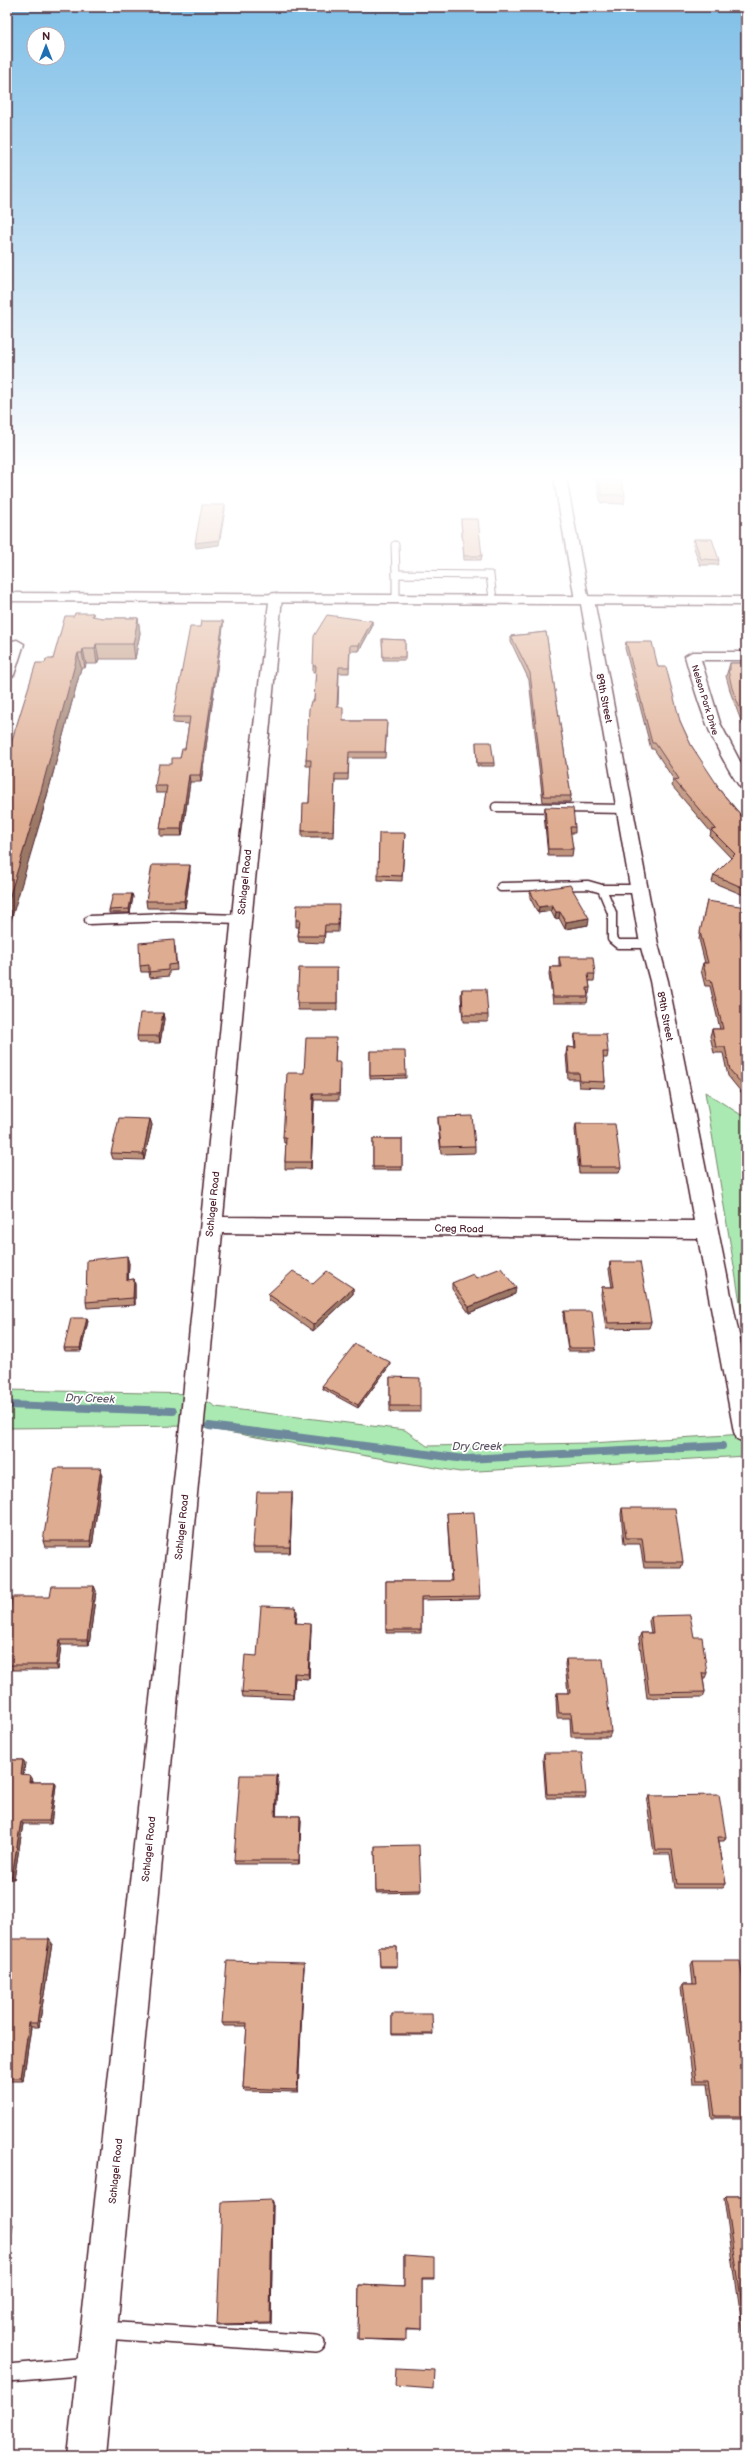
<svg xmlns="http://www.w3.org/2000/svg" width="753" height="2463" viewBox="0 0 753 2463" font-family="'Balsamiq Sans',sans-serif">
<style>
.green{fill:#aaeab2;stroke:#7a846e}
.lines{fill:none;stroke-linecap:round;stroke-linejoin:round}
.stream{stroke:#6d899b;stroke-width:8}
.service-far2-casing{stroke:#4a1f2b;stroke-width:9}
.service-far1-casing{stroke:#4a1f2b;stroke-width:11}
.service-casing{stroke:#4a1f2b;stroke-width:20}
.minor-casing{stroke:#4a1f2b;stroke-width:3}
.secondary-casing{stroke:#4a1f2b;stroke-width:3}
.service-far2{stroke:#fff;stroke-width:7}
.service-far1{stroke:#fff;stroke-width:8}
.service{stroke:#fff;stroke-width:17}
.minor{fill:#fff;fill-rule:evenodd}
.secondary{fill:#fff;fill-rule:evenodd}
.wall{fill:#bf947d;stroke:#4a1f2b}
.shaded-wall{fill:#9b7866;stroke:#4a1f2b}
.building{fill:#deac91;stroke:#4a1f2b}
.labels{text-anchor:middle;stroke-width:3.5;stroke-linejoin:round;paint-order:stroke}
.far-street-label{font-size:9px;fill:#4a1f2b;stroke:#fff}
.street-label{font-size:10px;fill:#4a1f2b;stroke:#fff}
.water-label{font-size:11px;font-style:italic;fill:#5c5463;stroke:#fff}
</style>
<rect width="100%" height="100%" fill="#fff"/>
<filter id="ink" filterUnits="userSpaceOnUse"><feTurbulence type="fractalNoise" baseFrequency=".025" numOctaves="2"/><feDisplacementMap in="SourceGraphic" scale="8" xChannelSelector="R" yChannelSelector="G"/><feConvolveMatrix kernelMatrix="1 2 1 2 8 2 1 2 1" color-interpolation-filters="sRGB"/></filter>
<g filter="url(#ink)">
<g class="green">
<polygon points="705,1092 746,1118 746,1338"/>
<polygon points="7,1390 195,1394 216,1407 405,1430 427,1446 591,1443 746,1434 746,1456 460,1472 192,1426 7,1428"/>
</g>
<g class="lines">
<g class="stream">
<polyline points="7,1405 173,1411"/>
<polyline points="209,1426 465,1459 722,1446"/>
</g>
<defs>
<g id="service-far2">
<polyline points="395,545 396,574"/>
<polyline points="396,598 396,574 490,575 493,599"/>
</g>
<g id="service-far1">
<polyline points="496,807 626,809"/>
<polyline points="501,887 588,885 602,889 612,913 612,939 618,944 649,944"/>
<polyline points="602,889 640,889"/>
<polyline points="89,920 169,917 241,919"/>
</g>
<g id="service">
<polyline points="104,2330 316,2344"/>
<polyline points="7,2373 90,2366"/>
</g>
<g id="minor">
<polygon points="554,478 566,478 588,596 594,600 658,944 668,981 746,1370 746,1443 737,1439 734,1432 698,1238 222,1233 105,2456 67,2456 180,1426 238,857 270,594 275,593 282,597 223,1217 694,1221 650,981 640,944 581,604 575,600"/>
<polygon points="17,640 24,644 14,675 7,679 7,653 12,641"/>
<path d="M692 652H746V660H701L720 723 746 773V789L740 787C712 747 698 703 685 656Z"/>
</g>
<polygon id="secondary" points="7,593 746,597 746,605 7,601"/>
</defs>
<use href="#service-far2" class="service-far2-casing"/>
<use href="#service-far1" class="service-far1-casing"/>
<use href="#service" class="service-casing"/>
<use href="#minor" class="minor-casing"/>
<use href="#secondary" class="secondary-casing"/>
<use href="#service-far2" class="service-far2"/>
<use href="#service-far1" class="service-far1"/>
<use href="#service" class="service"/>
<use href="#minor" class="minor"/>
<use href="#secondary" class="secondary"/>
</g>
<g class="wall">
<polygon points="592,478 620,478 625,495 624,504 601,503 596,479 593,479"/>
<polygon points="461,519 482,556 481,560 464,560 461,523"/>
<polygon points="694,539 719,560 718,565 700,565 693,545"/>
<polygon points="93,613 94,617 103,618 138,618 140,633 135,659 99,659 97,664 86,664 85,668 81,668 40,822 45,663 53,659 74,616"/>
<polygon points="223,621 223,627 201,782 190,782 182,836 160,836 160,829 166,793 156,793 155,786 172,764 180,758 185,749 189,724 173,723 173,717 200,627"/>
<polygon points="372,621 372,627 359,651 350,651 349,673 339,673 338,707 343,721 387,721 385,758 349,758 348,780 335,780 333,837 302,837 302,831 309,803 311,766 306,766 306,760 314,701 316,672 313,672 313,666"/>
<polygon points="546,632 571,796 570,802 543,802 529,680 511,642 511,636"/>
<polygon points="382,639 405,640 405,660 383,660"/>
<polygon points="626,642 658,667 680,721 691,745 718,788 746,821 746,896 712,882 714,875 731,858 710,836 711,832 672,786 674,780 654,749 651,749 625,648"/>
<polygon points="730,663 746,663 746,734 731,694 726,676 728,670"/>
<polygon points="476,742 494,763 494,766 477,766"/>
<polygon points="545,807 575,827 575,833 570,833 573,849 572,856 548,856 544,814"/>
<polygon points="405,833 402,881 378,880 378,875"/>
<polygon points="190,872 185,908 147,908 146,901"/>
<polygon points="530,891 588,925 565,929 559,918 555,919 551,911 538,913 530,898"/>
<polygon points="132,894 133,897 130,913 109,913 109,910"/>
<polygon points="707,901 740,933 746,955 746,1098 728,1076 723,1053 714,1053 710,1036 712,1029 720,1029 710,986 705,986 701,970 703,963 705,963 699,939"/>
<polygon points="339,911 338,932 325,932 324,943 299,942 298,936 299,927 296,927 296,920"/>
<polygon points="175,946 177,970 169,971 169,976 150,978 149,972 141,972 140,966"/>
<polygon points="559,957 595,974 594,981 589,981 590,988 589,994 588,994 588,997 587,1003 553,1003 549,974 550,967 559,967"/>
<polygon points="337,968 337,1010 298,1010 297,1003"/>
<polygon points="462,989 488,1015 488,1022 463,1022 461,996"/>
<polygon points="163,1013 164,1019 160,1043 138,1043 137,1036"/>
<polygon points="575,1034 608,1052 607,1058 603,1058 605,1082 604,1088 579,1087 578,1079 568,1079 566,1054 567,1047 575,1048 574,1040"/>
<polygon points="336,1045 335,1062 340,1069 339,1100 314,1100 311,1169 285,1169 285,1162 286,1143 284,1143 283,1137 304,1073"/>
<polygon points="370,1051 406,1075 406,1078 370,1079"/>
<polygon points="438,1117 475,1146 475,1153 441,1154 438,1123"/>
<polygon points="150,1119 152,1125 144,1160 113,1159 111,1153"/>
<polygon points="576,1124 621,1167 619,1173 579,1173 575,1130"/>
<rect x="373" y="1139" width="29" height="31"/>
<polygon points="610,1262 651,1322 649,1328 606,1329 601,1294 602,1287 612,1287 609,1269"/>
<polygon points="129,1263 128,1280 134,1279 135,1285 135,1305 87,1308 86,1302"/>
<polygon points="476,1278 515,1294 469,1313 452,1289 452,1283"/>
<polygon points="313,1284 353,1288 353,1294 313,1331 269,1300 268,1294"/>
<polygon points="564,1311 596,1348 595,1351 568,1351 563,1315"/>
<polygon points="87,1318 88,1321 81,1351 65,1351 64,1348"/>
<polygon points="390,1365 358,1408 323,1389 322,1386"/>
<polygon points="390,1377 420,1406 420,1412 390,1412"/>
<polygon points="101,1468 102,1474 92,1547 45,1547 43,1541"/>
<polygon points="292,1498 290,1553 254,1553 253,1547"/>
<polygon points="622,1508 683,1562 681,1568 644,1568 640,1544 624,1544 621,1514"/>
<polygon points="447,1513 480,1596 479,1599 421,1600 421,1633 386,1633 386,1581 451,1581"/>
<polygon points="94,1586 96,1591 89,1645 61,1645 58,1670 7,1670 7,1627"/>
<polygon points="297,1612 296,1623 311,1629 309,1679 295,1678 293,1699 243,1697 242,1692 257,1656"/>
<polygon points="651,1616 694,1637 707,1673 705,1678 703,1678 705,1692 703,1697 647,1698 639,1638 641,1633 651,1633 649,1621"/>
<polygon points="566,1659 611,1732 609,1737 571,1737 570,1718 557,1718 556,1698 557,1693 568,1693 565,1664"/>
<polygon points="544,1753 586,1794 585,1798 546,1798 543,1758"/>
<polygon points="7,1760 23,1760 25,1763 23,1775 32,1778 31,1782 55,1782 56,1785 51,1824 23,1824 14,1879 7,1879"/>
<polygon points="277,1775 278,1780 276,1816 300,1816 301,1821 299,1864 235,1864 234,1860"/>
<polygon points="649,1796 726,1837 724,1841 719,1841 726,1884 723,1888 675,1888 670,1854 654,1854 647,1801"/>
<polygon points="375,1846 421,1890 420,1892 376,1893"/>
<polygon points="7,1939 52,1943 39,2027 31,2027 23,2081 7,2081"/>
<polygon points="379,1947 397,1947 397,1967 380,1967"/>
<polygon points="693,1961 746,1998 746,2118 712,2118 708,2083 693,2083 681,1987 683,1984 693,1984 691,1965"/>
<polygon points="304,1963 304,1966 298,2092 244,2091 243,2088 247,2026 224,2026 222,2023"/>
<polygon points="392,2014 433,2034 432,2035 392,2035"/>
<polygon points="726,2196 746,2196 746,2333 743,2333 724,2198"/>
<polygon points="273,2202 271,2324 218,2325 217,2324"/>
<polygon points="404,2256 434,2278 434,2279 422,2279 422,2329 406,2329 405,2341 358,2339 359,2285 404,2287"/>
</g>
<g class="shaded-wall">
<polygon points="225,505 225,510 219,545 196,548 195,543"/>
<polygon points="138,618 140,633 135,659 133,644"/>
<polygon points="223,621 223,627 201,782 200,775"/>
<polygon points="372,621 372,627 359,651 359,645"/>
<polygon points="96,644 99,659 97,664 95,649"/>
<polygon points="83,649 86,664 85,668 82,653"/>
<polygon points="78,653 81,668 40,822 7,934 7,905"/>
<polygon points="189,775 190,782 182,836 181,829"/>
<polygon points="190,865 190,872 185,908 184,901"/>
<polygon points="132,894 133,897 130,913 129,909"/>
<polygon points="552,905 551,911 538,913 539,907"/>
<polygon points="556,912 560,912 559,918 555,919"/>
<polygon points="589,918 588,925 565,929 566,922"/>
<polygon points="163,1013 164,1019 160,1043 159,1036"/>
<polygon points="313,1094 314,1100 311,1169 311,1162"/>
<polygon points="150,1119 152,1125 144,1160 143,1154"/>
<polygon points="127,1256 129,1263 128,1286 127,1280"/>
<polygon points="134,1279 135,1285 135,1305 133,1298"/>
<polygon points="353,1288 353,1294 313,1331 313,1325"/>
<polygon points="516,1288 515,1294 469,1313 469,1307"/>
<polygon points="87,1318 88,1321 81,1351 80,1348"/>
<polygon points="390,1362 390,1365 358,1408 358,1405"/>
<polygon points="101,1468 102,1474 92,1547 90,1541"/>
<polygon points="292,1492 292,1498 290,1553 290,1547"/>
<polygon points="94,1586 96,1591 89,1645 87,1640"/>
<polygon points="296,1607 297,1612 296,1629 295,1623"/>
<polygon points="311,1624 311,1629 309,1679 308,1674"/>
<polygon points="59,1640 61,1645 58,1670 56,1665"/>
<polygon points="294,1673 295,1678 293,1699 293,1694"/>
<polygon points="23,1760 25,1763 23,1778 21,1774"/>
<polygon points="30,1775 32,1778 30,1785 29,1782"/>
<polygon points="277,1775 278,1780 276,1821 275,1816"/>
<polygon points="55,1782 56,1785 51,1824 49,1821"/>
<polygon points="300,1816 301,1821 299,1864 299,1860"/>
<polygon points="21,1821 23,1824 14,1879 12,1876"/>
<polygon points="49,1939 52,1943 39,2027 37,2023"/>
<polygon points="304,1963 304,1966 298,2092 297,2090"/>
<polygon points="29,2023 31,2027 23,2081 21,2078"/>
<polygon points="272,2200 273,2202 271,2324 270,2323"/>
<polygon points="10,2223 13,2224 7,2268 7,2244"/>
</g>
<g class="building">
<polygon points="598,478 620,478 625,495 602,495"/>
<polygon points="202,505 225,505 219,540 195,543"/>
<polygon points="461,519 478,519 482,556 464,556"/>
<polygon points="694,539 712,539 719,560 701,559"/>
<polygon points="75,613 93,613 92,616 103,618 138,618 133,644 96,644 95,649 83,649 82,653 78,653 37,806 7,905 7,756 36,663 45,663 46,659 53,659 65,616 74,616"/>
<polygon points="327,615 372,621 359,645 350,645 349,667 339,667 337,707 343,707 343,721 387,721 385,752 349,752 348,774 335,774 333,831 302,831 303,803 309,803 311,760 306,760 309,709 311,701 314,701 316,666 313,666 314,636"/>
<polygon points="201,621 223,621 200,775 189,775 181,829 160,829 167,786 155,786 159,764 172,764 172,758 180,758 182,749 185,749 190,717 173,717 190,627 200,627"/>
<polygon points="546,632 571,796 544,796 530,673 511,636"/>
<polygon points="382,639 405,640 405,657 383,657"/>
<polygon points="626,642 652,642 658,667 666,667 680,721 691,745 718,786 716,786 746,821 746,833 744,834 746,835 746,889 714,875 735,854 711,830 716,829 674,780 679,779 655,743 652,743"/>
<polygon points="730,663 746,663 746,724 732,688 728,670 730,670"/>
<polygon points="476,742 491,742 494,763 477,763"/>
<polygon points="545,807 573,808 575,827 570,827 573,849 548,849"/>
<polygon points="379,833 405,833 402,876 378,875"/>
<polygon points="152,865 190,865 184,901 146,901"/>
<polygon points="570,885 589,918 566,922 560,912 556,912 552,905 539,907 530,891"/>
<polygon points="113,894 132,894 129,909 109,910"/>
<polygon points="707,901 746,907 740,933 746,955 746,1089 730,1070 725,1047 716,1047 712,1029 723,1029 711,980 707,980 703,963 708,963 700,932"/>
<polygon points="297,905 339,905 338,925 325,925 324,936 298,936 300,920 296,920"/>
<polygon points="174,940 176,964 168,965 168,970 149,972 149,965 140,966 139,943"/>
<polygon points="559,957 593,957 595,974 588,974 590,988 587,988 588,997 553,997 550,967 561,967"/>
<polygon points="299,968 337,968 337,1003 297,1003"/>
<polygon points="462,989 486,989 488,1015 463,1015"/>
<polygon points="140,1013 163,1013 159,1036 137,1036"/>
<polygon points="575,1034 606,1034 608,1052 603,1052 605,1082 580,1081 579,1073 569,1073 567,1047 576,1048"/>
<polygon points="306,1038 336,1038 335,1062 340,1062 339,1094 313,1094 311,1162 285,1162 286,1137 283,1137 287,1073 304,1073"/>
<polygon points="370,1051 405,1051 406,1075 370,1076"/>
<polygon points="472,1116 475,1146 441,1147 438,1117"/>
<polygon points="119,1118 150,1119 143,1154 111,1153"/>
<polygon points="576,1124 615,1124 621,1167 580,1167"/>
<rect x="373" y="1139" width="29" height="28"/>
<polygon points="127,1256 127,1280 134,1279 133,1298 86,1302 87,1260"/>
<polygon points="610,1262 640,1262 651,1322 608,1323 602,1287 614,1287"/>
<polygon points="501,1268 516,1288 469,1307 452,1283 473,1274 476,1278"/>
<polygon points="293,1271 313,1284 327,1271 353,1288 313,1325 268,1294"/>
<polygon points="564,1311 592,1311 596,1348 568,1348"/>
<polygon points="71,1318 87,1318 80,1348 64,1348"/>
<polygon points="355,1344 390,1362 358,1405 322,1386"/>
<polygon points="390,1377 420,1378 420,1406 390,1406"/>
<polygon points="55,1468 101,1468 90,1541 43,1541"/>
<polygon points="257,1492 292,1492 290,1547 253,1547"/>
<polygon points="622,1508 675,1508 683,1562 645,1562 642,1538 626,1538"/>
<polygon points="474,1512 480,1596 421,1597 421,1630 386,1630 386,1581 452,1581 447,1513"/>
<polygon points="52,1586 94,1586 87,1640 59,1640 56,1665 7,1665 7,1627 12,1597 50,1597"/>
<polygon points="261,1606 296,1607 295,1623 311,1624 308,1674 294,1673 293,1694 242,1692 245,1655 257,1656"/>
<polygon points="690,1615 694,1637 702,1637 707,1673 702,1673 705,1692 649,1693 641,1633 653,1633 651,1616"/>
<polygon points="566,1659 603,1659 611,1732 573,1732 571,1713 559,1713 557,1693 570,1693"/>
<polygon points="544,1753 582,1753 586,1794 547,1794"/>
<polygon points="7,1760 23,1760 21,1774 30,1775 29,1782 55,1782 49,1821 21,1821 12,1876 7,1876"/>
<polygon points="240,1775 277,1775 275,1816 300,1816 299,1860 234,1860"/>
<polygon points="719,1795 726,1837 718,1837 726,1884 677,1884 672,1850 656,1850 649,1796"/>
<polygon points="419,1845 421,1890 376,1891 375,1846"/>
<polygon points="7,1939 49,1939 37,2023 29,2023 21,2078 7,2078"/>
<polygon points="379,1947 397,1947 397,1966 380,1966"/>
<polygon points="227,1961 304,1963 297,2090 243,2088 247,2023 222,2023"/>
<polygon points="693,1961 740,1961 746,1998 746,2116 715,2116 710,2080 696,2080 683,1984 696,1984"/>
<polygon points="392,2014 432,2014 433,2034 392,2034"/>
<polygon points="726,2196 746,2196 746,2332"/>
<polygon points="272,2200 270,2323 217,2324 222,2202"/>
<polygon points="7,2223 10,2223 7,2244"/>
<polygon points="404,2256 434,2258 434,2278 422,2278 422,2329 406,2328 406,2340 358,2339 359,2285 404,2287"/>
<polygon points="396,2368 435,2370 434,2389 395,2386"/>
</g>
</g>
<linearGradient id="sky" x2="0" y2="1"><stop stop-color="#80bfe7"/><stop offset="0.58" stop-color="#fff"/><stop offset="1" stop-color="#fff" stop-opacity="0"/></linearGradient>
<rect width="753" height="823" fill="url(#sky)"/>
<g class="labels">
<g class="far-street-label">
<text transform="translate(705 700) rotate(73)" y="3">Nelson Park Drive</text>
</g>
<g class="street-label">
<text transform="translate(605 698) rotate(79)" y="4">89th Street</text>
<text transform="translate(244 882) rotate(-84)" y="4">Schlagel Road</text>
<text transform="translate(666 1016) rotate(79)" y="4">89th Street</text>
<text transform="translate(212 1204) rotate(-84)" y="4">Schlagel Road</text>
<text transform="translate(459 1228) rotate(1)" y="4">Creg Road</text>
<text transform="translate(181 1527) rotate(-84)" y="4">Schlagel Road</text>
<text transform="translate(148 1849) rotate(-84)" y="4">Schlagel Road</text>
<text transform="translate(115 2171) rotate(-84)" y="4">Schlagel Road</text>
</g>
<g class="water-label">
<text transform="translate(90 1398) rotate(2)" y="4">Dry Creek</text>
<text x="477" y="1450">Dry Creek</text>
</g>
</g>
<rect width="753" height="2463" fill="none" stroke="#fff" stroke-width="24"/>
<rect x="12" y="12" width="729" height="2439" fill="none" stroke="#4a1f2b" stroke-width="1.5" filter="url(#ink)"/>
<g transform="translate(46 46)"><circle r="19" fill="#ffffff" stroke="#b7a5aa"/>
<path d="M0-3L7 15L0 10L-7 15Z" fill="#1f6fb2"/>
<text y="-6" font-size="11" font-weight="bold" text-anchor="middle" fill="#4a1f2b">N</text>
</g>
</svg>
